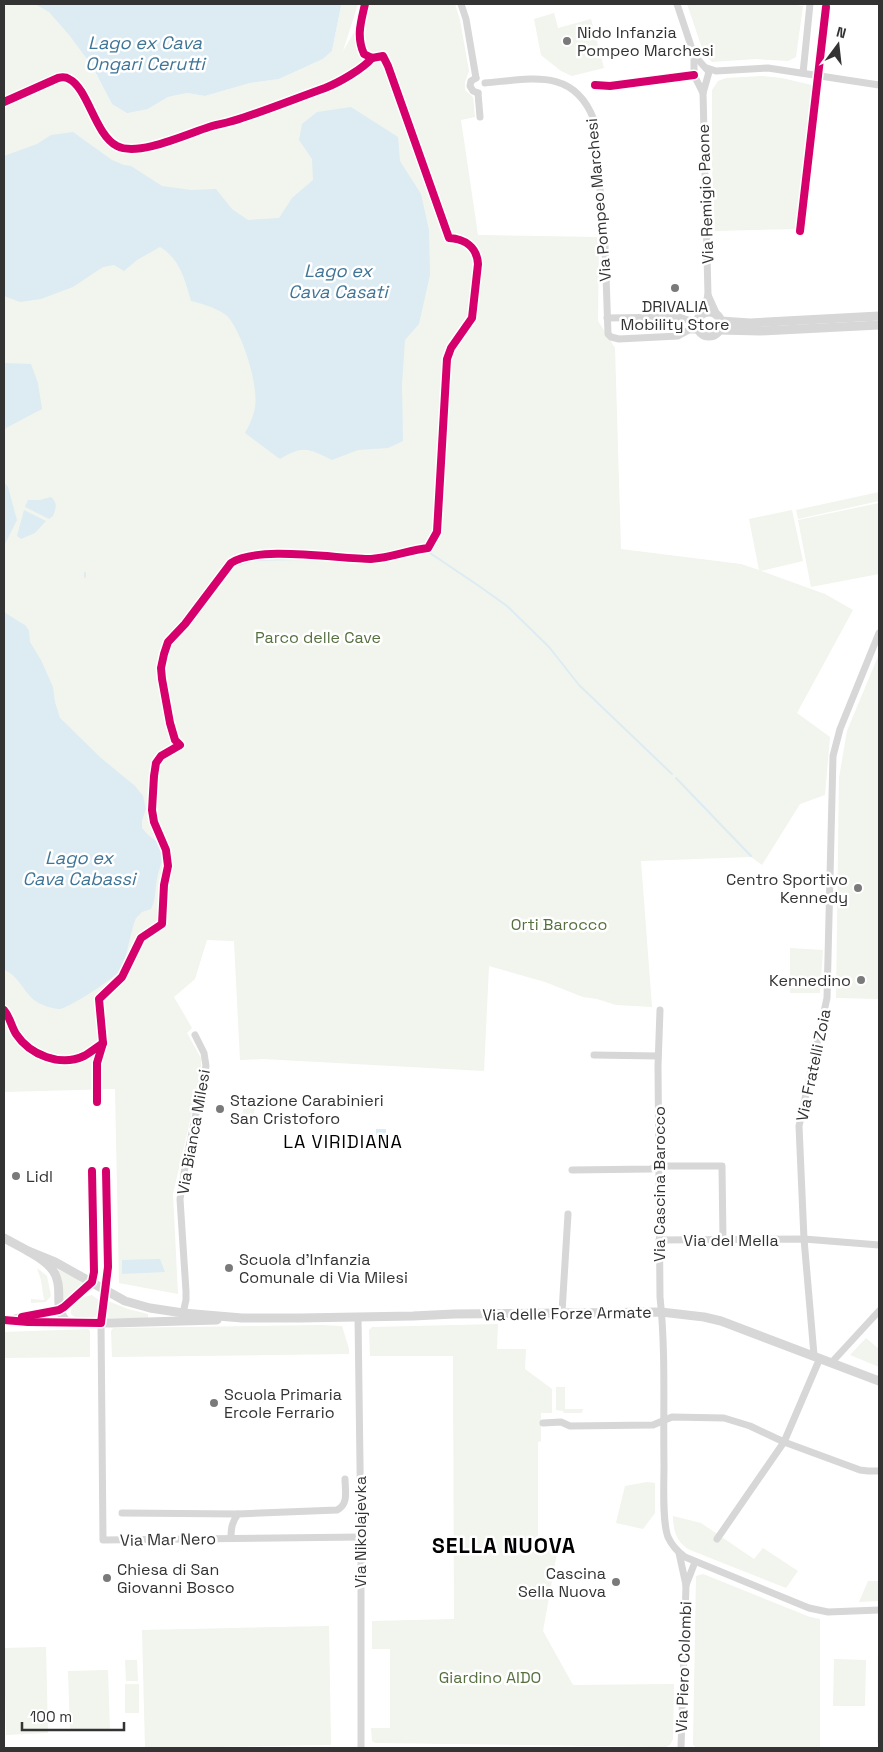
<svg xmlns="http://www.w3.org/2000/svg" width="883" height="1752" viewBox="0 0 883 1752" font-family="'Space Grotesk',sans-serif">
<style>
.green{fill:#f1f5ed}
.water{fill:#ddebf3}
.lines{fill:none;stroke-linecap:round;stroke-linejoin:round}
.stream{stroke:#ddebf3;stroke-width:2}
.minor{stroke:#d7d7d7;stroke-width:7}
.tertiary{stroke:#d7d7d7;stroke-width:9}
.cycleway-casing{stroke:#fff;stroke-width:11}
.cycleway{stroke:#d6006c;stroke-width:8}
.poi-dot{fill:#7a7a7a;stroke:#fff;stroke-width:2}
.labels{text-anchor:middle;stroke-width:5;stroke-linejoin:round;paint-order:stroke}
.poi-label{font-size:16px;fill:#333;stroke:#fff;text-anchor:start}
.street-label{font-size:16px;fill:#333;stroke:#fff}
.park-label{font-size:16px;fill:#56703f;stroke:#fff}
.water-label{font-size:18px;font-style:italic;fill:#3f7597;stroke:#fff}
.neighbourhood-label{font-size:18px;letter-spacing:1px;fill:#000;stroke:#fff}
.district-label{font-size:21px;font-weight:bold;letter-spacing:1px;fill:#000;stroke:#fff}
</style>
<rect width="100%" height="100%" fill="#fff"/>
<g class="green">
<path d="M13 4C20 4 29 2 36 4 64 15 99 77 112 104L148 109 168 97 187 93 205 96 250 83 279 79 323 59 332 51 341 6 340 4H358L343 51 358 26 362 4H455L460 20 469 71 465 82V90L473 97 475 117 461 120 478 235 599 237 598 321 615 348 621 549 741 564 759 570 749 519 792 510 803 561 761 571 825 594 853 610 797 713 830 737 825 795 800 804 762 865 751 857 641 861 652 1007 616 1005 597 999 583 997 545 982 489 966 484 1071 263 1059 240 1060 234 941 207 940 195 979 174 997 192 1028 187 1033 201 1058V1073L173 1194 178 1294 119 1283 115 1089 4 1092V6Z"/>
<polygon points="687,4 789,4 803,6 796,57 788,61 756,59 712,62 704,54"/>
<polygon points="554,13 558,28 591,19 604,68 572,76 561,71 541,55 534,19"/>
<polygon points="762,76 782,78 816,86 798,229 715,231 712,168 712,90 718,81 726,78"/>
<polygon points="879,492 879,501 798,519 796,510"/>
<polygon points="879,503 879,574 811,587 798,520"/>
<polygon points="879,654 879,999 836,998 839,778 847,731"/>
<polygon points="790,948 823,950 820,993 790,993"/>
<polygon points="245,1101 256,1103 251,1127 240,1125"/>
<polygon points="37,1268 47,1276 51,1296 46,1302 31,1303 31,1299 44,1300 41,1280"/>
<polygon points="57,1269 84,1282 63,1301"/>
<polygon points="92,1295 99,1300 101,1304 97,1316 92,1318 76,1318 71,1314 71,1309 80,1298"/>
<polygon points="108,1301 128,1309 148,1314 148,1318 105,1318"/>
<polygon points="498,1324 497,1349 526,1349 525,1369 552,1389 552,1413 541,1413 541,1441 538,1442 538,1547 558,1547 543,1631 573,1685 674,1684 673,1739 670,1745 666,1747 375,1743 372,1741 371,1728 390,1728 390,1649 372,1649 372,1621 454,1619 453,1356 370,1356 369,1330 372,1327"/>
<polygon points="320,1325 342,1326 349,1349 349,1354 112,1357 111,1331 113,1328"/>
<polygon points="88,1329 90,1331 90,1357 4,1358 4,1332"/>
<polygon points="866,1338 879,1349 879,1367 850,1355"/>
<polygon points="556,1387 565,1387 565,1409 583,1409 582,1413 564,1413 563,1411 556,1410"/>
<polygon points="647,1482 655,1483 655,1513 643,1529 616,1523 625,1486"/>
<path d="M673 1516 701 1523 754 1559 763 1548 798 1571 786 1588 690 1550C677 1543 673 1531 673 1516Z"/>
<polygon points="703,1574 810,1617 820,1619 820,1748 697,1748 693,1745 696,1576"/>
<polygon points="868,1581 879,1581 879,1601 859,1602"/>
<polygon points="329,1626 331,1745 145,1748 142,1630"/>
<polygon points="878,1641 879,1641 879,1743 877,1743"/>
<polygon points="46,1647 48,1733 6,1735 4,1648"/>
<polygon points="834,1659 866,1660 865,1706 833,1706"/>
<polygon points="125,1660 137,1660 138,1681 126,1681"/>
<polygon points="108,1670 110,1730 70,1730 68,1671"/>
<rect x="125" y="1684" width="14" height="29"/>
</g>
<g class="water">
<polygon points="35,4 340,4 341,6 332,51 323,59 279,79 250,83 205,96 187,93 168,97 148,109 127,113 112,104 92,66 70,36 49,12"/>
<path d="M351 107 398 137 400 161 421 194 429 230 430 275 419 324 405 340 402 384 403 441 388 448 358 450 332 460C308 448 303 445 280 459L245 433C248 427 252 420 254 412 261 390 243 336 229 318 223 310 201 303 191 301 185 280 180 259 160 247L137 260 124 271 114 265 103 267 73 287 41 299 20 302 4 296V156L37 144 51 135 73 132 112 160 124 165 131 166 162 186 191 190 216 189 232 209 248 220 279 218 292 198 313 180 312 159 299 140 302 124 317 112Z"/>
<polygon points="4,363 31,364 38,383 42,409 6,428 4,432"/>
<polygon points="4,482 8,487 17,520 5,544 4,544"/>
<path d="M51 497C58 503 56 508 53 516L49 519 25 507 28 500H40Z"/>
<polygon points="24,510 46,521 35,533 21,539 17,536"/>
<path d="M4 612 26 626 29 631 30 642 41 660 53 687 55 702 60 718 101 758 135 786 143 796 146 809 142 820V828L148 835 160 844C165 862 160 863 157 879 155 890 156 899 151 909L142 912 136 918C130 932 127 960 120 970 115 978 68 1009 59 1009 53 1009 42 1005 37 1002 24 994 19 975 4 970Z"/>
<rect x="376" y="1129" width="10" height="19"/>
<polygon points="160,1259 165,1272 122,1274 122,1260"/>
</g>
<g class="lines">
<g class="stream">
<polyline points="313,559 378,562"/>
<polyline points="385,561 424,552 430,553 479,586 507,606 549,647 579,685 672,774"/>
<polyline points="239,565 253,560 307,559"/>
<polyline points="85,577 85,573"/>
<polyline points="676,778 751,856"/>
</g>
<g class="minor">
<polyline points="461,4 466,19 476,78"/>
<polyline points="677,4 694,55 694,75 703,93"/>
<polyline points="694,55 709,72 703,93 708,295 703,314"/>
<polyline points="707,68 716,71 768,68 879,85"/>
<polyline points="803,73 810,4"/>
<polyline points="476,78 471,81 470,86 473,91 478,93"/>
<path d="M485 83C531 79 574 67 594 120L605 246 608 334 611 337 619 339 678 336 689 330H699"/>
<polyline points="595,85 610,86 694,75"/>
<polyline points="478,93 480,117"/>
<polyline points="708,295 717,315"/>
<polyline points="607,318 679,317 688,320 698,321"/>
<path d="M660 1010 658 1066 660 1297C666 1353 663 1409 664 1465 664 1484 662 1521 668 1537 672 1546 678 1552 685 1557L809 1608 828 1612 879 1610"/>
<polyline points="594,1055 658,1056"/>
<polyline points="572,1170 650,1169 668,1166 722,1166 723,1240"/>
<polyline points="659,1240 804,1239 879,1245"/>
<polyline points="562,1312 568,1214"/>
<polyline points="183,1313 186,1300 186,1291 180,1199 186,1161 206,1066 204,1053 195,1035"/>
<polyline points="358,1317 361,1537 361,1748"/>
<polyline points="101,1323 103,1540 361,1537"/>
<polyline points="814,1355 804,1239 799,1126 827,998 833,756 840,729 879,633"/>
<polyline points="832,1362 879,1311"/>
<polyline points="543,1423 561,1422 570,1426 653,1425 672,1417 724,1418 750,1426 784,1442 860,1470 868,1471 879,1471"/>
<polyline points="122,1513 238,1514"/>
<path d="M231 1538C231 1528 232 1522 238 1514L337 1510C349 1504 345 1491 345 1479"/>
<polyline points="717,1539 784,1442 820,1358"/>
<polyline points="679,1553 686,1585 681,1748"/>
<polyline points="686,1585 695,1562"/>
</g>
<g class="tertiary">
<circle cx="709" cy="324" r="12"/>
<polyline points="721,321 750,323 879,316"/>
<polyline points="719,330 760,331 879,325"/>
<path d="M4 1238C18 1246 48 1259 55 1274 64 1291 52 1307 67 1322"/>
<polyline points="28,1251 55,1262 125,1301 150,1308 183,1313 242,1318 300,1318 413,1316 454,1314 661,1312 704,1317 721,1321 879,1381"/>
<path d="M15 1319C31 1314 50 1315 64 1307L92 1282"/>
<polyline points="4,1320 28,1322 112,1323 217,1320"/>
<polyline points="101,1323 105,1290"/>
</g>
<defs>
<g id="cycleway">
<polyline points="595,85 610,86 694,75"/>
<path d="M4 102 58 78C62 77 66 77 69 79 88 88 95 135 117 146 138 157 187 134 209 127 220 124 231 122 242 118 270 109 297 98 325 88 338 83 363 69 372 58"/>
<polyline points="800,231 826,7"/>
<path d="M4 1010C10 1017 11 1026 16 1034 30 1055 60 1067 84 1056 91 1052 97 1047 103 1043"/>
<path d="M97 1102V1063L103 1043 99 999 122 977 141 938 162 924 164 885 168 866 166 850 154 822 152 810 154 776 156 763 161 756 180 745 175 740 170 723 162 679 161 668 164 654 168 642 185 624 231 563C258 545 338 559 371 559 391 558 409 550 428 548L437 532 447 359 451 348 472 318 478 264C477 247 465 239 449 238L388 66 383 56 372 58 364 54C356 36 361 22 365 4"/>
<polyline points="22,1317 59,1310 64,1307 92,1282 94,1272 92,1171"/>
<polyline points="4,1320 28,1322 101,1323 108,1267 106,1171"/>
</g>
</defs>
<use href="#cycleway" class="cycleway-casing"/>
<use href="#cycleway" class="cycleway"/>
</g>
<g class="poi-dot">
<circle cx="567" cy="41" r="5"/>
<circle cx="675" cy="288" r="5"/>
<circle cx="858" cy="888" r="5"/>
<circle cx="861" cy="980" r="5"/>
<circle cx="220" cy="1109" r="5"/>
<circle cx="16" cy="1176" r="5"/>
<circle cx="229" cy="1268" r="5"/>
<circle cx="214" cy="1403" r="5"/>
<circle cx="107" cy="1578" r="5"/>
<circle cx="616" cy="1582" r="5"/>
</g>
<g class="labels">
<g class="poi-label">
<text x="577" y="38">Nido Infanzia<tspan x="577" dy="18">Pompeo Marchesi</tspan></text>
<text x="675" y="312" text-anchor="middle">DRIVALIA<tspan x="675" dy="18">Mobility Store</tspan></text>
<text x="848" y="885" text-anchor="end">Centro Sportivo<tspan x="848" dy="18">Kennedy</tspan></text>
<text x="851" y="986" text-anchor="end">Kennedino</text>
<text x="230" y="1106">Stazione Carabinieri<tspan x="230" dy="18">San Cristoforo</tspan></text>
<text x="26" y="1182">Lidl</text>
<text x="239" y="1265">Scuola d'Infanzia<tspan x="239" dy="18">Comunale di Via Milesi</tspan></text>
<text x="224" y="1400">Scuola Primaria<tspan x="224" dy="18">Ercole Ferrario</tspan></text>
<text x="117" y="1575">Chiesa di San<tspan x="117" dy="18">Giovanni Bosco</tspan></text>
<text x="606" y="1579" text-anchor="end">Cascina<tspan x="606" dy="18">Sella Nuova</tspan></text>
</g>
<g class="street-label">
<text transform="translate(705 194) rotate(-92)" y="6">Via Remigio Paone</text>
<text transform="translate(598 200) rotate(-95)" y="6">Via Pompeo Marchesi</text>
<text transform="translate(813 1065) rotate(-78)" y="6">Via Fratelli Zoia</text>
<text transform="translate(193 1132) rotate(-80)" y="6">Via Bianca Milesi</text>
<text transform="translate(659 1184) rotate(-90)" y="6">Via Cascina Barocco</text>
<text x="731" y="1246">Via del Mella</text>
<text transform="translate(567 1313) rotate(-1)" y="6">Via delle Forze Armate</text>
<text transform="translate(360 1532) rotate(-90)" y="6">Via Nikolajevka</text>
<text transform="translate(168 1539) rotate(-1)" y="6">Via Mar Nero</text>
<text transform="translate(683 1667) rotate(-88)" y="6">Via Piero Colombi</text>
</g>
<g class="park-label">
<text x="318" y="643">Parco delle Cave</text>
<text x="559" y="930">Orti Barocco</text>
<text x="490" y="1683">Giardino AIDO</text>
</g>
<g class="water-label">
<text x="145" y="49">Lago ex Cava<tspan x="145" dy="21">Ongari Cerutti</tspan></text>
<text x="338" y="277">Lago ex<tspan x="338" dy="21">Cava Casati</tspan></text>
<text x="79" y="864">Lago ex<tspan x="79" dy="21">Cava Cabassi</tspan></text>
</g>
<g class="neighbourhood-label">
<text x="343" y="1148">LA VIRIDIANA</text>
</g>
<g class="district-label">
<text x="504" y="1553">SELLA NUOVA</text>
</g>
</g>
<rect width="883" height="1752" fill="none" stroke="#333333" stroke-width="10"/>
<g transform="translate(838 45) rotate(15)" stroke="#ffffff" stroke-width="4" paint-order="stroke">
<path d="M0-4L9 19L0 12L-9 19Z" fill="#333333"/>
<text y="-8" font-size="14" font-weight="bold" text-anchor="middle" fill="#333333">N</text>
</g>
<path d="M22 1722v8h102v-8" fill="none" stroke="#333333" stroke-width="2.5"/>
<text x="30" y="1722" font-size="15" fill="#333333" stroke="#ffffff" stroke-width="4" paint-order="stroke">100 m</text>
</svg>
